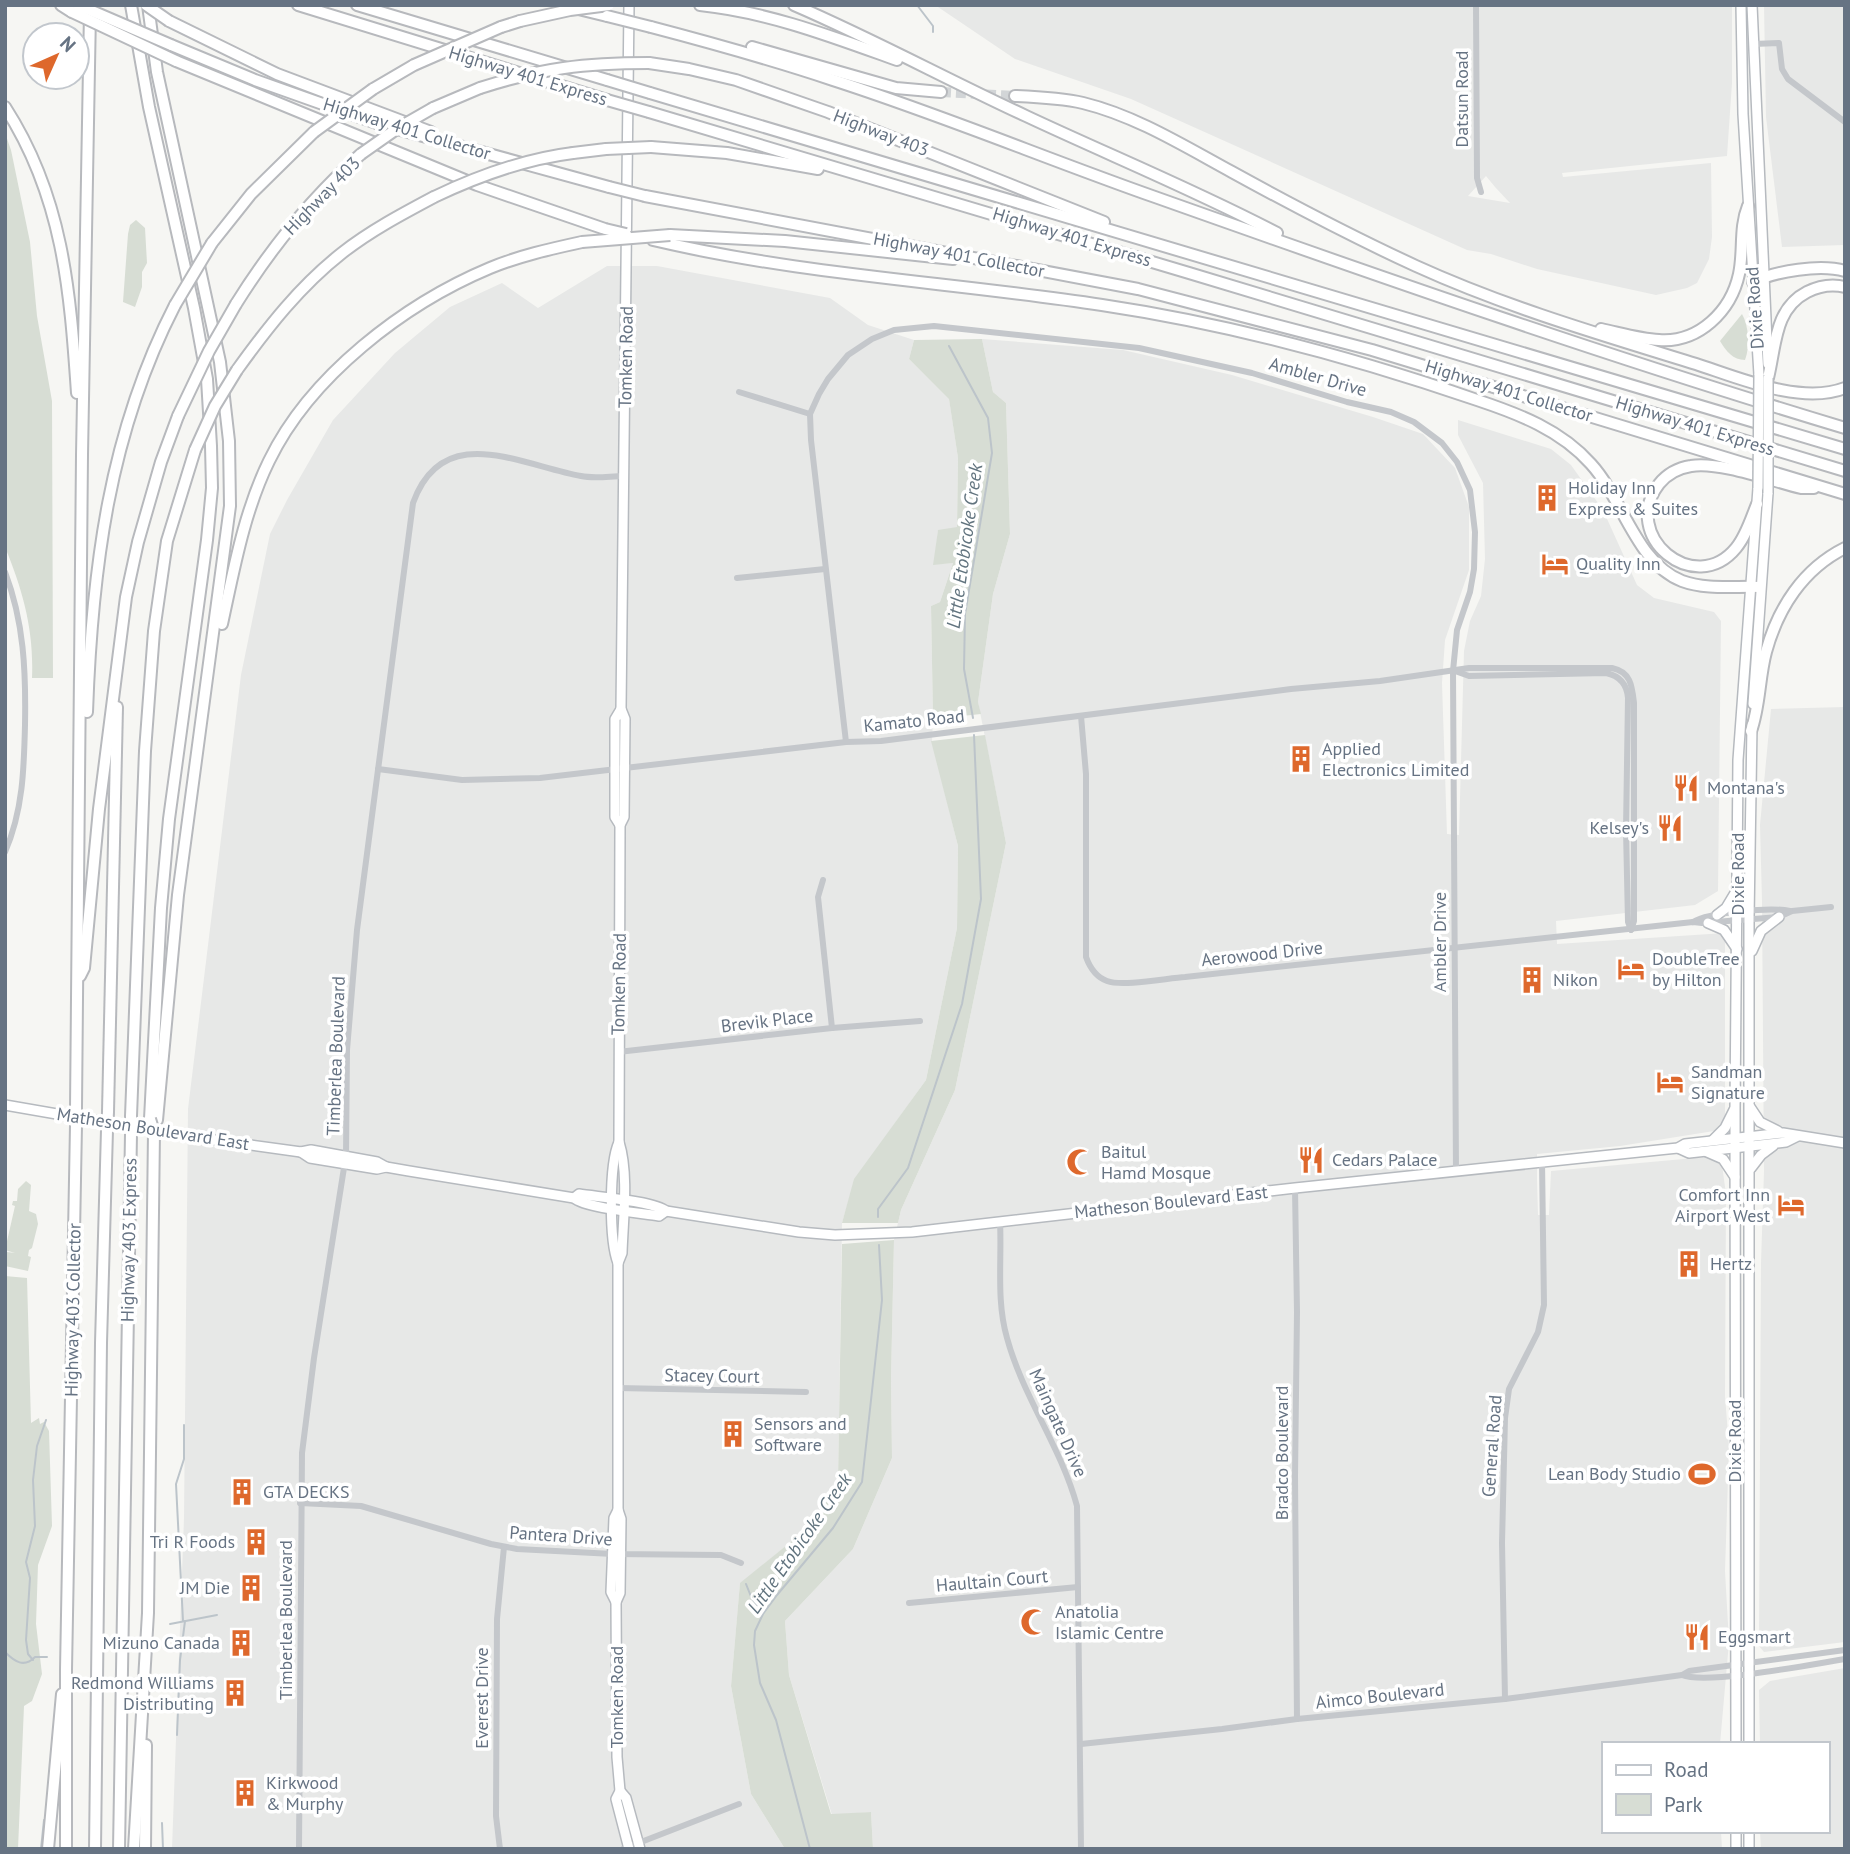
<svg xmlns="http://www.w3.org/2000/svg" width="1850" height="1854" viewBox="0 0 1850 1854" font-family="'PT Sans',sans-serif">
<style>
.built{fill:#e7e8e7;fill-rule:evenodd}
.green{fill:#d7ddd4}
.lines{fill:none;stroke-linecap:round;stroke-linejoin:round}
.stream{stroke:#bcc4ca;stroke-width:2}
.highway-tunnel{stroke:#d2d5d7;stroke-width:10;stroke-dasharray:10 5;stroke-linecap:butt}
.secondary-casing{stroke:#b6babf;stroke-width:12}
.highway-casing{stroke:#b7b9bd;stroke-width:14}
.street{stroke:#c4c7cb;stroke-width:6}
.secondary{stroke:#fff;stroke-width:9}
.highway{stroke:#fff;stroke-width:10}
.secondary-bridge-casing{stroke:#b6babf;stroke-width:12;stroke-linecap:butt}
.highway-bridge-casing{stroke:#b7b9bd;stroke-width:14;stroke-linecap:butt}
.secondary-bridge{stroke:#fff;stroke-width:9}
.highway-bridge{stroke:#fff;stroke-width:10}
.labels{text-anchor:middle;stroke-width:7;stroke-linejoin:round;paint-order:stroke}
.street-label{font-size:18px;fill:#667383;stroke:#fff}
.poi-label{font-size:18px;fill:#667383;stroke:#fff;text-anchor:start}
.water-label{font-size:19px;font-style:italic;fill:#62747f;stroke:#fff}
</style>
<rect width="100%" height="100%" fill="#f6f6f3"/>
<g class="built">
<path d="M935 5H1732V83L1727 156 1562 173 1563 177 1711 163 1712 237 1709 259 1697 283 1687 288 1656 295 1537 269 1491 254 1467 250 1131 99 1015 59ZM1486 176 1495 187 1510 203 1468 196Z"/>
<polygon points="1764,5 1845,5 1845,245 1782,247 1766,117"/>
<polygon points="607,266 657,266 830,298 868,325 914,340 909,359 949,398 958,458 957,528 938,531 934,564 953,563 940,602 931,606 933,719 932,741 958,846 957,928 926,1080 855,1179 842,1223 838,1479 814,1523 740,1584 731,1686 751,1794 785,1849 172,1849 184,1518 188,1109 241,675 270,534 287,500 333,420 395,353 450,307 502,283 538,308"/>
<polygon points="982,339 1123,350 1232,375 1373,417 1423,434 1455,468 1469,507 1469,570 1445,640 1442,683 1447,834 1459,835 1464,651 1470,621 1481,596 1485,559 1483,483 1458,435 1458,420 1551,449 1571,465 1603,510 1637,585 1654,598 1714,612 1721,621 1718,891 1695,905 1556,921 1557,944 1725,933 1725,1119 1714,1131 1620,1146 1537,1154 1537,1180 1538,1215 1549,1215 1551,1171 1706,1157 1712,1157 1722,1165 1726,1194 1725,1396 1729,1448 1725,1571 1729,1642 1720,1744 1603,1744 1603,1831 1721,1831 1722,1849 873,1849 871,1812 832,1815 789,1675 785,1621 853,1549 892,1458 891,1379 894,1240 901,1210 955,1090 1006,843 978,702 993,594 1010,534 1006,403 993,392"/>
<polygon points="1845,707 1845,1642 1764,1652 1759,1646 1761,1263 1764,1171 1762,901 1760,825 1771,709"/>
<polygon points="1845,1668 1845,1849 1761,1849 1760,1831 1827,1831 1827,1744 1760,1744 1759,1690 1770,1681"/>
</g>
<g class="green">
<path d="M5 133 11 150 30 242 37 316 52 401 53 678H32C34 630 23 591 5 547Z"/>
<polygon points="136,220 145,228 147,263 142,272 142,287 135,307 123,302 128,234 130,225"/>
<path d="M1742 314C1749 326 1750 347 1745 360 1733 360 1726 351 1720 341Z"/>
<polygon points="982,339 993,392 1006,403 1010,534 993,594 978,702 981,714 933,719 931,606 940,602 953,563 933,565 938,530 957,527 958,458 949,399 909,359 914,340"/>
<polygon points="985,735 1006,843 955,1090 901,1210 898,1223 842,1223 854,1179 926,1080 957,928 958,846 931,741"/>
<polygon points="26,1181 31,1185 29,1211 36,1214 38,1224 32,1248 29,1250 28,1256 31,1257 28,1271 5,1266 7,1252 15,1253 5,1250 15,1206 12,1205 13,1201 17,1201 18,1189"/>
<polygon points="894,1240 891,1379 892,1458 853,1549 785,1621 789,1675 831,1814 871,1812 873,1849 785,1849 751,1794 731,1686 740,1583 814,1523 838,1480 842,1244"/>
<polygon points="5,1276 27,1278 31,1423 39,1418 40,1424 44,1422 49,1431 52,1526 38,1565 36,1624 42,1674 32,1701 24,1706 18,1849 5,1849"/>
</g>
<g class="lines">
<g class="stream">
<polyline points="917,5 933,26 933,32"/>
<polyline points="949,346 988,418 992,453 965,614 964,669 973,718"/>
<polyline points="878,1217 878,1209 908,1168 962,1004 981,899 974,735"/>
<polyline points="746,1584 752,1599 763,1613"/>
<polyline points="183,1621 176,1484 184,1459 184,1425"/>
<polyline points="170,1624 217,1615"/>
<path d="M5 1652C15 1662 24 1668 35 1657H47"/>
<polyline points="33,1660 28,1654 26,1640 30,1578 26,1562 35,1526 33,1480 37,1446 46,1420"/>
<polyline points="177,1735 180,1660 185,1621"/>
<polyline points="162,1823 163,1849"/>
<polyline points="41,1849 44,1820"/>
<polyline points="810,1849 776,1720 760,1683 754,1645 755,1631 763,1614 777,1595 833,1528 862,1482 882,1300 879,1245"/>
</g>
<polyline class="highway-tunnel" points="941,92 1015,96"/>
<defs>
<g id="secondary">
<polyline points="1741,5 1743,114 1759,375"/>
<polyline points="1752,5 1768,364"/>
<polyline points="1753,704 1768,493"/>
<polyline points="620,825 615,817 615,719 621,709"/>
<polyline points="1717,915 1726,908 1735,893"/>
<polyline points="1708,923 1724,930 1737,949"/>
<polyline points="1752,951 1761,931 1779,917"/>
<polyline points="5,1105 172,1134 301,1152 311,1150 377,1162 386,1167"/>
<polyline points="1750,1107 1760,1122 1778,1131"/>
<polyline points="1713,1140 1725,1128 1734,1110"/>
<path d="M619 1142C609 1164 609 1240 618 1263V1510L621 1519 620 1593 616 1602 617 1757 620 1791 616 1799 629 1849"/>
<polyline points="1678,1148 1689,1153 1786,1142 1798,1136"/>
<path d="M301 1152 310 1158 377 1169 386 1167 409 1171 574 1198C585 1208 641 1213 659 1216L666 1211"/>
<polyline points="1707,1152 1723,1159 1735,1177"/>
<polyline points="1751,1168 1761,1155 1773,1146"/>
<path d="M574 1198 579 1194C597 1197 654 1201 666 1211L799 1232 835 1235 912 1232 1295 1188 1668 1149 1678 1148 1685 1144 1783 1133 1845 1143"/>
<path d="M618 1263 622 1253C623 1220 629 1174 619 1142L620 825 624 817 625 719 621 709 629 5"/>
<polyline points="616,1602 611,1592 614,1518 618,1510"/>
<polyline points="1736,1744 1735,1108 1738,760 1758,488"/>
<polyline points="1749,1744 1749,919 1752,725"/>
<polyline points="620,1791 626,1798 640,1849"/>
<polyline points="1749,1831 1749,1849"/>
<polyline points="1736,1849 1736,1831"/>
</g>
<g id="highway">
<polyline points="61,5 72,12"/>
<polyline points="131,5 149,107 194,308 207,379 211,446 212,488 207,540 169,819 161,908 150,1119"/>
<polyline points="148,5 157,72 220,362 229,441 230,506 178,895 157,1120"/>
<polyline points="298,5 607,100"/>
<polyline points="357,5 607,80"/>
<polyline points="562,5 607,16"/>
<path d="M700 5C768 12 833 37 897 60"/>
<path d="M794 5C873 39 948 80 1026 116 1109 155 1195 190 1277 233"/>
<polyline points="169,21 277,74 431,132"/>
<polyline points="501,27 520,21"/>
<path d="M651 27C712 43 773 60 833 80 942 115 1047 159 1155 197 1383 278 1612 358 1845 428"/>
<polyline points="171,45 255,80 379,124 609,187"/>
<polyline points="752,47 896,88 941,92"/>
<polyline points="176,61 477,185 605,229"/>
<polyline points="649,63 689,69 736,80 828,112 1104,222"/>
<polyline points="373,89 414,65"/>
<polyline points="650,93 1845,449"/>
<path d="M1015 96C1037 97 1061 98 1083 103 1136 116 1184 146 1232 172 1292 205 1353 237 1416 266 1506 307 1602 335 1696 364 1739 378 1801 405 1845 388"/>
<path d="M5 107C63 197 70 290 77 393"/>
<polyline points="433,108 480,88"/>
<polyline points="649,112 1189,273 1845,471"/>
<polyline points="651,147 727,153 818,169"/>
<polyline points="573,153 606,149"/>
<polyline points="645,196 1138,289 1372,350 1845,494"/>
<polyline points="670,235 785,241 953,259"/>
<path d="M653 240C801 275 952 282 1102 305 1229 324 1355 358 1477 400 1519 414 1561 430 1591 464 1623 499 1636 563 1682 581 1706 590 1735 586 1760 587"/>
<polyline points="212,243 251,194 314,132"/>
<path d="M1753 282C1776 271 1820 264 1845 271"/>
<path d="M236 304C271 248 311 198 361 154"/>
<path d="M1601 329C1620 333 1640 339 1659 340 1699 343 1731 311 1739 274 1744 251 1739 228 1748 206"/>
<path d="M237 370C268 327 300 286 342 253 370 231 402 214 434 197"/>
<path d="M1768 378C1776 346 1774 309 1807 292 1819 286 1833 284 1845 287"/>
<path d="M1757 504C1751 519 1746 536 1736 548 1695 598 1619 536 1659 484 1667 474 1678 468 1691 466 1719 461 1772 481 1801 488H1814"/>
<path d="M222 624C234 569 244 512 269 461 310 376 404 304 490 268 519 256 550 249 582 242"/>
<path d="M87 712C92 570 109 433 175 305"/>
<path d="M1751 731C1760 706 1759 678 1766 652 1778 608 1803 569 1845 548"/>
<polyline points="80,976 84,968 99,809 126,597 138,542 161,462 178,416"/>
<polyline points="76,1108 82,455 90,12"/>
<polyline points="108,1112 117,707"/>
<polyline points="131,1116 145,751 154,631 167,541 195,450"/>
<polyline points="48,1849 62,1694"/>
<polyline points="66,1849 66,1670 76,1125"/>
<polyline points="95,1849 101,1343 107,1130"/>
<polyline points="119,1849 131,1134"/>
<polyline points="134,1849 148,1613 154,1132"/>
<polyline points="145,1849 146,1745"/>
</g>
</defs>
<use href="#secondary" class="secondary-casing"/>
<use href="#highway" class="highway-casing"/>
<g class="street">
<polyline points="1476,5 1477,178 1481,192"/>
<polyline points="1753,44 1779,43 1782,69 1788,79 1845,122"/>
<polyline points="739,392 810,414"/>
<path d="M5 572C24 622 26 671 25 725 24 768 23 811 5 852"/>
<polyline points="737,578 825,569"/>
<path d="M1455 671 1469 676 1606 673C1620 676 1627 684 1628 698L1626 830 1628 922 1631 930"/>
<path d="M1081 716 1086 774V957C1090 968 1096 977 1107 981 1123 987 1168 978 1185 977L1693 922 1702 923 1779 917 1792 911 1831 907"/>
<polyline points="846,742 811,440 810,414 819,394 828,379 848,355 872,339 894,330 934,326 1139,348 1252,373 1347,402 1391,412 1414,422 1442,443 1457,462 1470,490 1475,532 1474,569 1470,592 1457,630 1453,671 1456,1171"/>
<path d="M378 769 462 780 540 778 846 742 881 741 1291 689 1380 681 1469 668H1612C1631 672 1632 686 1634 703V921L1631 930"/>
<polyline points="823,880 818,897 832,1028"/>
<path d="M1693 922C1709 912 1772 907 1790 911"/>
<polyline points="618,1052 832,1028 920,1021"/>
<polyline points="1295,1188 1297,1312 1295,1476 1297,1719"/>
<path d="M1000 1221C1002 1260 996 1300 1007 1338 1023 1397 1061 1447 1077 1506L1081 1849"/>
<polyline points="618,1388 806,1392"/>
<polyline points="300,1503 361,1506 491,1544 517,1549 613,1554 721,1555 741,1563"/>
<polyline points="909,1603 1078,1587"/>
<path d="M1682 1675C1707 1685 1813 1664 1845 1659"/>
<polyline points="1505,1699 1502,1543 1505,1418 1509,1389 1538,1332 1544,1305 1542,1161"/>
<polyline points="1081,1744 1222,1729 1297,1719 1505,1699 1682,1675 1689,1671 1845,1650"/>
<path d="M299 1849 302 1453 314 1358 346 1155 347 1050 357 930 413 503C443 420 520 465 581 476 595 479 610 476 624 476"/>
<polyline points="500,1849 496,1816 497,1619 504,1547"/>
<polyline points="623,1849 739,1804"/>
</g>
<use href="#secondary" class="secondary"/>
<use href="#highway" class="highway"/>
<defs>
<g id="secondary-bridge">
<polyline points="1758,488 1759,375"/>
<polyline points="1768,493 1768,378"/>
</g>
<g id="highway-bridge">
<polyline points="78,5 171,45"/>
<polyline points="146,5 169,21"/>
<polyline points="72,12 176,61"/>
<polyline points="607,16 651,27"/>
<polyline points="520,21 570,10 609,5"/>
<polyline points="414,65 501,27"/>
<polyline points="607,80 650,93"/>
<path d="M480 88C542 68 585 63 649 63"/>
<polyline points="607,100 649,112"/>
<polyline points="314,132 373,89"/>
<polyline points="606,149 651,147"/>
<polyline points="361,154 398,128 433,108"/>
<polyline points="609,187 645,196"/>
<path d="M434 197C478 176 524 159 573 153"/>
<polyline points="605,229 626,234"/>
<polyline points="582,242 670,235"/>
<polyline points="175,305 212,243"/>
<polyline points="178,416 209,351 236,304"/>
<polyline points="195,450 215,406 237,370"/>
<polyline points="150,1119 154,1132"/>
<polyline points="76,1125 76,1108"/>
<polyline points="107,1130 108,1112"/>
<polyline points="131,1134 131,1116"/>
</g>
</defs>
<use href="#secondary-bridge" class="secondary-bridge-casing"/>
<use href="#highway-bridge" class="highway-bridge-casing"/>
<use href="#secondary-bridge" class="secondary-bridge"/>
<use href="#highway-bridge" class="highway-bridge"/>
</g>
<defs>
<symbol id="building-bare" viewBox="-9 -9 18 18"><path d="M-4-6H4V6H1V3H-1V6H-4ZM-2.5-4.3h1.7v1.8h-1.7ZM.8-4.3h1.7v1.8H.8ZM-2.5-1h1.7V.8h-1.7ZM.8-1h1.7V.8H.8Z" fill="#de682c" stroke="#fff" stroke-width="2.5" paint-order="stroke"/></symbol>
<symbol id="hotel-bare" viewBox="-9 -9 18 18"><path d="M-6-4.5h1.5V1H6V5H4.5V3h-9V5H-6ZM-4 0a1.8 1.8 0 1 1 3.6 0ZM.5 0V-2.5h3Q6-2.5 6 0Z" fill="#de682c" stroke="#fff" stroke-width="2.5" paint-order="stroke"/></symbol>
<symbol id="restaurant-bare" viewBox="-9 -9 18 18"><path d="M-5-6h1v4h1v-4h1v4h1v-4h1v5L-1.5 .5V6h-2V.5L-5-1ZM5-6V6H3V1.5H1.5Q1.5-4 5-6Z" fill="#de682c" stroke="#fff" stroke-width="2.5" paint-order="stroke"/></symbol>
<symbol id="mosque-bare" viewBox="-9 -9 18 18"><path d="M3.5-4.9A6 6 0 1 0 3.5 4.9A5 5 0 1 1 3.5-4.9Z" fill="#de682c" stroke="#fff" stroke-width="2.5" paint-order="stroke"/></symbol>
<symbol id="stadium-bare" viewBox="-9 -9 18 18"><path d="M0-5a6.5 5 0 1 0 0 10a6.5 5 0 1 0 0-10ZM-3.5-1.8h7v3.6h-7Z" fill="#de682c" stroke="#fff" stroke-width="2.5" paint-order="stroke"/></symbol>
</defs>
<g fill-rule="evenodd">
<use href="#building-bare" x="1528" y="479" width="38" height="38"/>
<use href="#hotel-bare" x="1536" y="545" width="38" height="38"/>
<use href="#building-bare" x="1282" y="740" width="38" height="38"/>
<use href="#restaurant-bare" x="1667" y="769" width="38" height="38"/>
<use href="#restaurant-bare" x="1651" y="809" width="38" height="38"/>
<use href="#hotel-bare" x="1612" y="950" width="38" height="38"/>
<use href="#building-bare" x="1513" y="961" width="38" height="38"/>
<use href="#hotel-bare" x="1651" y="1063" width="38" height="38"/>
<use href="#restaurant-bare" x="1292" y="1141" width="38" height="38"/>
<use href="#mosque-bare" x="1061" y="1143" width="38" height="38"/>
<use href="#hotel-bare" x="1772" y="1186" width="38" height="38"/>
<use href="#building-bare" x="1670" y="1245" width="38" height="38"/>
<use href="#building-bare" x="714" y="1415" width="38" height="38"/>
<use href="#stadium-bare" x="1683" y="1455" width="38" height="38"/>
<use href="#building-bare" x="223" y="1473" width="38" height="38"/>
<use href="#building-bare" x="237" y="1523" width="38" height="38"/>
<use href="#building-bare" x="232" y="1569" width="38" height="38"/>
<use href="#mosque-bare" x="1015" y="1603" width="38" height="38"/>
<use href="#restaurant-bare" x="1678" y="1618" width="38" height="38"/>
<use href="#building-bare" x="222" y="1624" width="38" height="38"/>
<use href="#building-bare" x="216" y="1674" width="38" height="38"/>
<use href="#building-bare" x="226" y="1774" width="38" height="38"/>
</g>
<g class="labels">
<g class="street-label">
<text transform="translate(528 76) rotate(17)" y="6">Highway 401 Express</text>
<text transform="translate(1462 99) rotate(-90)" y="6">Datsun Road</text>
<text transform="translate(407 129) rotate(17)" y="6">Highway 401 Collector</text>
<text transform="translate(881 133) rotate(21)" y="6">Highway 403</text>
<text transform="translate(322 196) rotate(-46)" y="6">Highway 403</text>
<text transform="translate(1072 237) rotate(17)" y="6">Highway 401 Express</text>
<text transform="translate(959 255) rotate(11)" y="6">Highway 401 Collector</text>
<text transform="translate(1755 308) rotate(-94)" y="6">Dixie Road</text>
<text transform="translate(626 357) rotate(-89)" y="6">Tomken Road</text>
<text transform="translate(1318 377) rotate(16)" y="6">Ambler Drive</text>
<text transform="translate(1509 391) rotate(17)" y="6">Highway 401 Collector</text>
<text transform="translate(1695 426) rotate(17)" y="6">Highway 401 Express</text>
<text transform="translate(914 721) rotate(-6)" y="6">Kamato Road</text>
<text transform="translate(1738 874) rotate(-90)" y="6">Dixie Road</text>
<text transform="translate(1440 942) rotate(-90)" y="6">Ambler Drive</text>
<text transform="translate(1262 954) rotate(-6)" y="6">Aerowood Drive</text>
<text transform="translate(619 984) rotate(-89)" y="6">Tomken Road</text>
<text transform="translate(767 1021) rotate(-7)" y="6">Brevik Place</text>
<text transform="translate(336 1056) rotate(-88)" y="6">Timberlea Boulevard</text>
<text transform="translate(153 1129) rotate(9)" y="6">Matheson Boulevard East</text>
<text transform="translate(1171 1202) rotate(-6)" y="6">Matheson Boulevard East</text>
<text transform="translate(129 1240) rotate(-89)" y="6">Highway 403 Express</text>
<text transform="translate(73 1310) rotate(-89)" y="6">Highway 403 Collector</text>
<text transform="translate(712 1376) rotate(1)" y="6">Stacey Court</text>
<text transform="translate(1058 1423) rotate(66)" y="6">Maingate Drive</text>
<text transform="translate(1735 1441) rotate(-90)" y="6">Dixie Road</text>
<text transform="translate(1492 1446) rotate(-86)" y="6">General Road</text>
<text transform="translate(1282 1453) rotate(-90)" y="6">Bradco Boulevard</text>
<text transform="translate(561 1536) rotate(4)" y="6">Pantera Drive</text>
<text transform="translate(992 1581) rotate(-5)" y="6">Haultain Court</text>
<text transform="translate(286 1620) rotate(-90)" y="6">Timberlea Boulevard</text>
<text transform="translate(1380 1696) rotate(-6)" y="6">Aimco Boulevard</text>
<text transform="translate(617 1697) rotate(-90)" y="6">Tomken Road</text>
<text transform="translate(482 1698) rotate(-90)" y="6">Everest Drive</text>
</g>
<g class="poi-label">
<text x="1568" y="494">Holiday Inn<tspan x="1568" dy="21">Express &amp; Suites</tspan></text>
<text x="1576" y="570">Quality Inn</text>
<text x="1322" y="755">Applied<tspan x="1322" dy="21">Electronics Limited</tspan></text>
<text x="1707" y="794">Montana's</text>
<text x="1649" y="834" text-anchor="end">Kelsey's</text>
<text x="1652" y="965">DoubleTree<tspan x="1652" dy="21">by Hilton</tspan></text>
<text x="1553" y="986">Nikon</text>
<text x="1691" y="1078">Sandman<tspan x="1691" dy="21">Signature</tspan></text>
<text x="1101" y="1158">Baitul<tspan x="1101" dy="21">Hamd Mosque</tspan></text>
<text x="1332" y="1166">Cedars Palace</text>
<text x="1770" y="1201" text-anchor="end">Comfort Inn<tspan x="1770" dy="21">Airport West</tspan></text>
<text x="1710" y="1270">Hertz</text>
<text x="754" y="1430">Sensors and<tspan x="754" dy="21">Software</tspan></text>
<text x="1681" y="1480" text-anchor="end">Lean Body Studio</text>
<text x="263" y="1498">GTA DECKS</text>
<text x="235" y="1548" text-anchor="end">Tri R Foods</text>
<text x="230" y="1594" text-anchor="end">JM Die</text>
<text x="1055" y="1618">Anatolia<tspan x="1055" dy="21">Islamic Centre</tspan></text>
<text x="1718" y="1643">Eggsmart</text>
<text x="220" y="1649" text-anchor="end">Mizuno Canada</text>
<text x="214" y="1689" text-anchor="end">Redmond Williams<tspan x="214" dy="21">Distributing</tspan></text>
<text x="266" y="1789">Kirkwood<tspan x="266" dy="21">&amp; Murphy</tspan></text>
</g>
<g class="water-label">
<text transform="translate(964 546) rotate(-82)" y="7">Little Etobicoke Creek</text>
<text transform="translate(799 1543) rotate(-55)" y="7">Little Etobicoke Creek</text>
</g>
</g>
<rect width="1850" height="1854" fill="none" stroke="#667383" stroke-width="14"/>
<rect x="1602" y="1742" width="228" height="91" fill="#ffffff" stroke="#c2c7cd" stroke-width="2"/>
<rect x="1616" y="1765" width="35" height="10" fill="#ffffff" stroke="#c2c7cd" stroke-width="2"/>
<text x="1664" y="1777" font-size="21" fill="#667383">Road</text>
<rect x="1616" y="1794" width="35" height="21" fill="#d7ddd4" stroke="#c2c7cd" stroke-width="2"/>
<text x="1664" y="1812" font-size="21" fill="#667383">Park</text>
<g transform="translate(56 56) rotate(45)"><circle r="33" fill="#ffffff" stroke="#c2c7cd" stroke-width="2"/>
<path d="M0-5L12 26L0 18L-12 26Z" fill="#de682c"/>
<text y="-10" font-size="19" font-weight="bold" text-anchor="middle" fill="#667383">N</text>
</g>
</svg>
